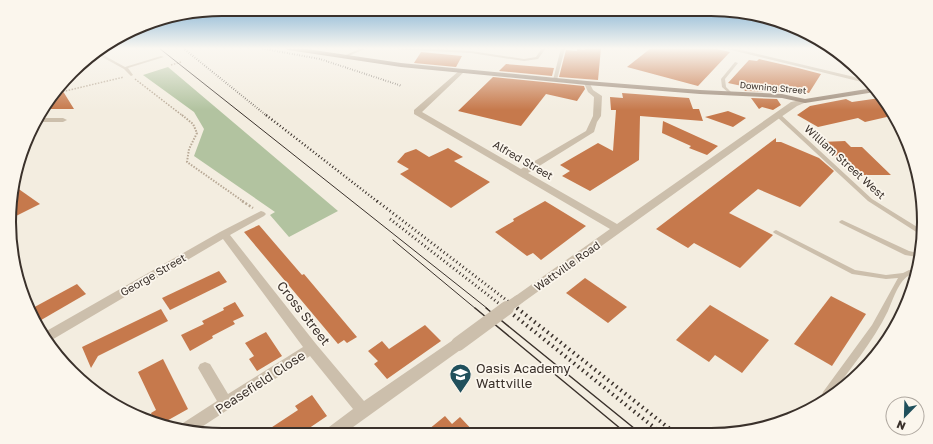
<svg xmlns="http://www.w3.org/2000/svg" width="933" height="444" viewBox="0 0 933 444" font-family="'Golos Text',sans-serif">
<style>
.green{fill:#b2c3a0}
.building{fill:#c6794c}
.lines{fill:none;stroke-linecap:round;stroke-linejoin:round}
.path-far2{stroke:#b8a996;stroke-width:1.5;stroke-dasharray:1.5 1.5;stroke-linecap:butt}
.path-far1{stroke:#b8a996;stroke-width:2;stroke-dasharray:1.5 1.5;stroke-linecap:butt}
.path{stroke:#b8a996;stroke-width:2.5;stroke-dasharray:2 2;stroke-linecap:butt}
.lane{fill:#ccbfac;fill-rule:evenodd}
.street{fill:#ccbfac;fill-rule:evenodd}
.secondary{fill:#a08e7d;fill-rule:evenodd}
.tram-far1{stroke:#3a312b;stroke-width:1}
.tram{stroke:#3a312b;stroke-width:1.5}
.rail-far3{stroke:#3a312b;stroke-width:2;stroke-dasharray:0.5 2;stroke-linecap:butt}
.rail-far2{stroke:#3a312b;stroke-width:2.5;stroke-dasharray:1 2.5;stroke-linecap:butt}
.rail-far1{stroke:#3a312b;stroke-width:3;stroke-dasharray:1 3;stroke-linecap:butt}
.rail{stroke:#3a312b;stroke-width:4;stroke-dasharray:1.5 4;stroke-linecap:butt}
.street-bridge-far1{stroke:#ccbfac;stroke-width:10}
.street-bridge{stroke:#ccbfac;stroke-width:14}
.labels{text-anchor:middle;stroke-width:3.5;stroke-linejoin:round;paint-order:stroke}
.far-street-label{font-size:9px;fill:#3a312b;stroke:#fbf6ed}
.street-label{font-size:11px;fill:#3a312b;stroke:#fbf6ed}
.near-street-label{font-size:13px;fill:#3a312b;stroke:#fbf6ed}
.near-poi-label{font-size:13px;fill:#3a312b;stroke:#fbf6ed;text-anchor:start}
.rim{fill:none;stroke:#3a312b;stroke-width:2}
</style>
<rect width="100%" height="100%" fill="#f3ede0"/>
<polygon class="green" points="168,67 338,211 289,237 270,215 275,212 194,156 204,129 194,112 143,75"/>
<g class="building">
<polygon points="584,48 601,48 598,80 559,77 566,50 577,51 577,49 585,50"/>
<polygon points="651,48 712,48 730,52 698,86 627,67"/>
<polygon points="421,52 462,56 456,67 414,63"/>
<polygon points="759,59 798,68 821,74 809,93 745,91 742,86 728,83 749,60 757,61"/>
<polygon points="506,64 554,68 552,76 499,71"/>
<polygon points="493,77 584,86 585,89 577,101 546,94 521,126 458,111"/>
<polygon points="61,88 74,109 43,109 61,89"/>
<polygon points="622,93 689,98 693,109 699,109 703,121 640,116 639,160 590,191 562,176 570,171 560,165 598,143 613,151 616,110 611,110 610,97 623,98"/>
<polygon points="751,98 777,99 781,105 773,110 762,107 759,109"/>
<polygon points="880,98 891,116 865,122 858,118 818,127 797,115 810,106 846,99 852,102"/>
<polygon points="728,111 746,118 733,127 705,117"/>
<polygon points="663,121 718,146 707,155 689,148 691,146 662,133"/>
<polygon points="776,138 776,142 781,142 819,158 834,171 800,207 758,189 729,213 773,235 740,268 694,243 688,248 656,229"/>
<polygon points="845,141 851,147 862,147 891,175 856,175 821,142"/>
<polygon points="448,148 463,157 454,161 490,182 451,208 400,174 409,169 397,162 405,153 416,149 429,157"/>
<polygon points="13,185 40,204 12,218"/>
<polygon points="545,201 586,226 541,260 533,253 527,256 495,232 514,221 513,219"/>
<polygon points="259,225 302,275 304,274 357,337 347,343 344,340 338,344 244,232"/>
<polygon points="219,271 227,282 170,310 162,298"/>
<polygon points="585,278 627,307 608,323 566,293"/>
<polygon points="77,284 86,294 36,323 29,310"/>
<polygon points="831,296 866,314 832,366 794,344"/>
<polygon points="235,302 244,316 233,321 235,324 212,336 213,338 190,351 181,335 204,324 202,321 224,310 223,308"/>
<polygon points="710,305 769,340 742,373 715,355 709,362 676,340"/>
<polygon points="161,309 168,321 98,356 91,368 82,347"/>
<polygon points="425,325 441,341 387,379 374,364 378,361 368,351 382,341 389,349"/>
<polygon points="266,332 282,356 257,371 249,359 254,356 245,343"/>
<polygon points="163,359 188,409 163,423 154,421 151,413 156,410 138,372"/>
<polygon points="312,395 327,416 299,435 260,435 298,410 295,406"/>
<polygon points="445,416 452,424 460,417 476,434 423,434"/>
</g>
<g class="lines">
<g class="path-far2">
<polyline points="171,65 181,62"/>
<polyline points="135,79 183,116"/>
<polyline points="57,93 124,77"/>
</g>
<polyline class="path-far1" points="182,115 193,124 197,133 189,149 187,162 244,202"/>
<polyline class="path" points="242,201 253,208"/>
<g class="lane">
<polygon points="362,48 367,48 344,58 341,57"/>
<polygon points="391,48 413,48 471,51 524,59 536,57 542,48 546,48 538,59 524,61 471,53 393,49"/>
<polygon points="561,48 565,48 557,80 555,81 553,80"/>
<polygon points="96,51 125,67 161,56 164,57 128,68 133,75 131,76 124,69 93,52"/>
<polygon points="735,62 738,63 725,79 726,87 732,93 730,94 722,87 721,79"/>
<polygon points="776,114 780,114 872,199 922,230 921,235 868,201 776,116"/>
<polygon points="842,220 909,251 918,253 917,257 905,255 840,223 839,222 840,221"/>
<path d="M776 230 855 270 886 275 903 273 909 270H914V274C900 275 893 300 888 311 873 342 849 370 829 398L826 399 823 398 822 395 823 392 872 325 898 278 886 279 852 274 774 233 773 232 774 231Z"/>
</g>
<g class="street">
<polygon points="723,48 733,48 867,80 870,84"/>
<polygon points="460,70 465,71 422,112 521,169 586,131 593,116 594,97 588,92 584,83 589,82 593,90 602,96 601,116 597,122 594,132 528,173 617,224 791,102 805,99 809,101 797,106 781,117 522,303 518,304 514,303 512,300 514,297 610,229 414,114 414,110"/>
<polygon points="37,118 63,118 67,120 63,122 35,122"/>
<polygon points="261,211 264,212 266,214 264,216 230,235 316,344 364,401 453,340 458,339 463,340 464,344 463,348 342,435 323,435 325,430 353,409 310,356 197,430 181,427 183,423 217,401 198,368 200,364 205,362 210,364 228,394 303,347 223,239 50,341 49,341 43,333 220,232"/>
</g>
<polygon class="secondary" points="285,48 300,48 401,63 587,81 700,90 782,94 805,99 873,88 875,92 805,103 782,98 700,94 587,85 401,67 288,50"/>
<g class="tram-far1">
<polyline points="159,48 488,309"/>
<polyline points="393,240 476,309"/>
</g>
<g class="tram">
<polyline points="475,308 627,434"/>
<polyline points="486,308 640,433"/>
</g>
<g class="rail-far3">
<polyline points="183,48 267,116"/>
<polyline points="260,48 320,59 402,86"/>
</g>
<polyline class="rail-far2" points="266,115 378,202"/>
<g class="rail-far1">
<polyline points="377,201 518,309"/>
<polyline points="390,219 506,309"/>
</g>
<g class="rail">
<polyline points="505,308 661,433"/>
<polyline points="517,308 675,433"/>
</g>
<polyline class="street-bridge-far1" points="505,309 518,300"/>
<polyline class="street-bridge" points="458,344 507,308"/>
</g>
<linearGradient id="sky" x2="0" y2="1"><stop stop-color="#7eafd2"/><stop offset="0.44" stop-color="#faf7f1"/><stop offset="1" stop-color="#faf7f1" stop-opacity="0"/></linearGradient>
<rect width="933" height="110" fill="url(#sky)"/>
<defs>
<symbol id="school-pin" viewBox="-11 -11 22 30"><path d="M0 17L-7.5 6A9.5 9.5 0 1 1 7.5 6Z" fill="#20505c" stroke="#fbf6ed"/><path d="M0-5L7-2L0 1L-7-2ZM-4 1L0 2.5L4 1V4Q0 6-4 4Z" fill="#fff"/></symbol>
</defs>
<g fill-rule="evenodd">
<use href="#school-pin" x="448" y="362" width="25" height="34"/>
</g>
<g class="labels">
<g class="far-street-label">
<text transform="translate(773 88) rotate(5)" y="3">Downing Street</text>
</g>
<g class="street-label">
<text transform="translate(523 160) rotate(30)" y="4">Alfred Street</text>
<text transform="translate(845 162) rotate(42)" y="4">William Street West</text>
<text transform="translate(567 266) rotate(-35)" y="4">Wattville Road</text>
<text transform="translate(153 275) rotate(-30)" y="4">George Street</text>
</g>
<g class="near-street-label">
<text transform="translate(304 313) rotate(52)" y="5">Cross Street</text>
<text transform="translate(260 382) rotate(-33)" y="5">Peasefield Close</text>
</g>
<g class="near-poi-label">
<text x="476" y="373">Oasis Academy<tspan x="476" dy="15">Wattville</tspan></text>
</g>
</g>
<path d="M0 0H933V444H0ZM222 16H711A206 206 0 0 1 917 222V222A206 206 0 0 1 711 428H222A206 206 0 0 1 16 222V222A206 206 0 0 1 222 16Z" fill="#fbf6ed" fill-rule="evenodd"/>
<path class="rim" d="M222 16H711A206 206 0 0 1 917 222V222A206 206 0 0 1 711 428H222A206 206 0 0 1 16 222V222A206 206 0 0 1 222 16Z"/>
<g transform="translate(905 416) rotate(203)"><circle r="19" fill="#fbf6ed" stroke="#aea79f"/>
<path d="M0-3L7 15L0 10L-7 15Z" fill="#20505c"/>
<text y="-6" font-size="11" font-weight="bold" text-anchor="middle" fill="#3a312b">N</text>
</g>
</svg>
